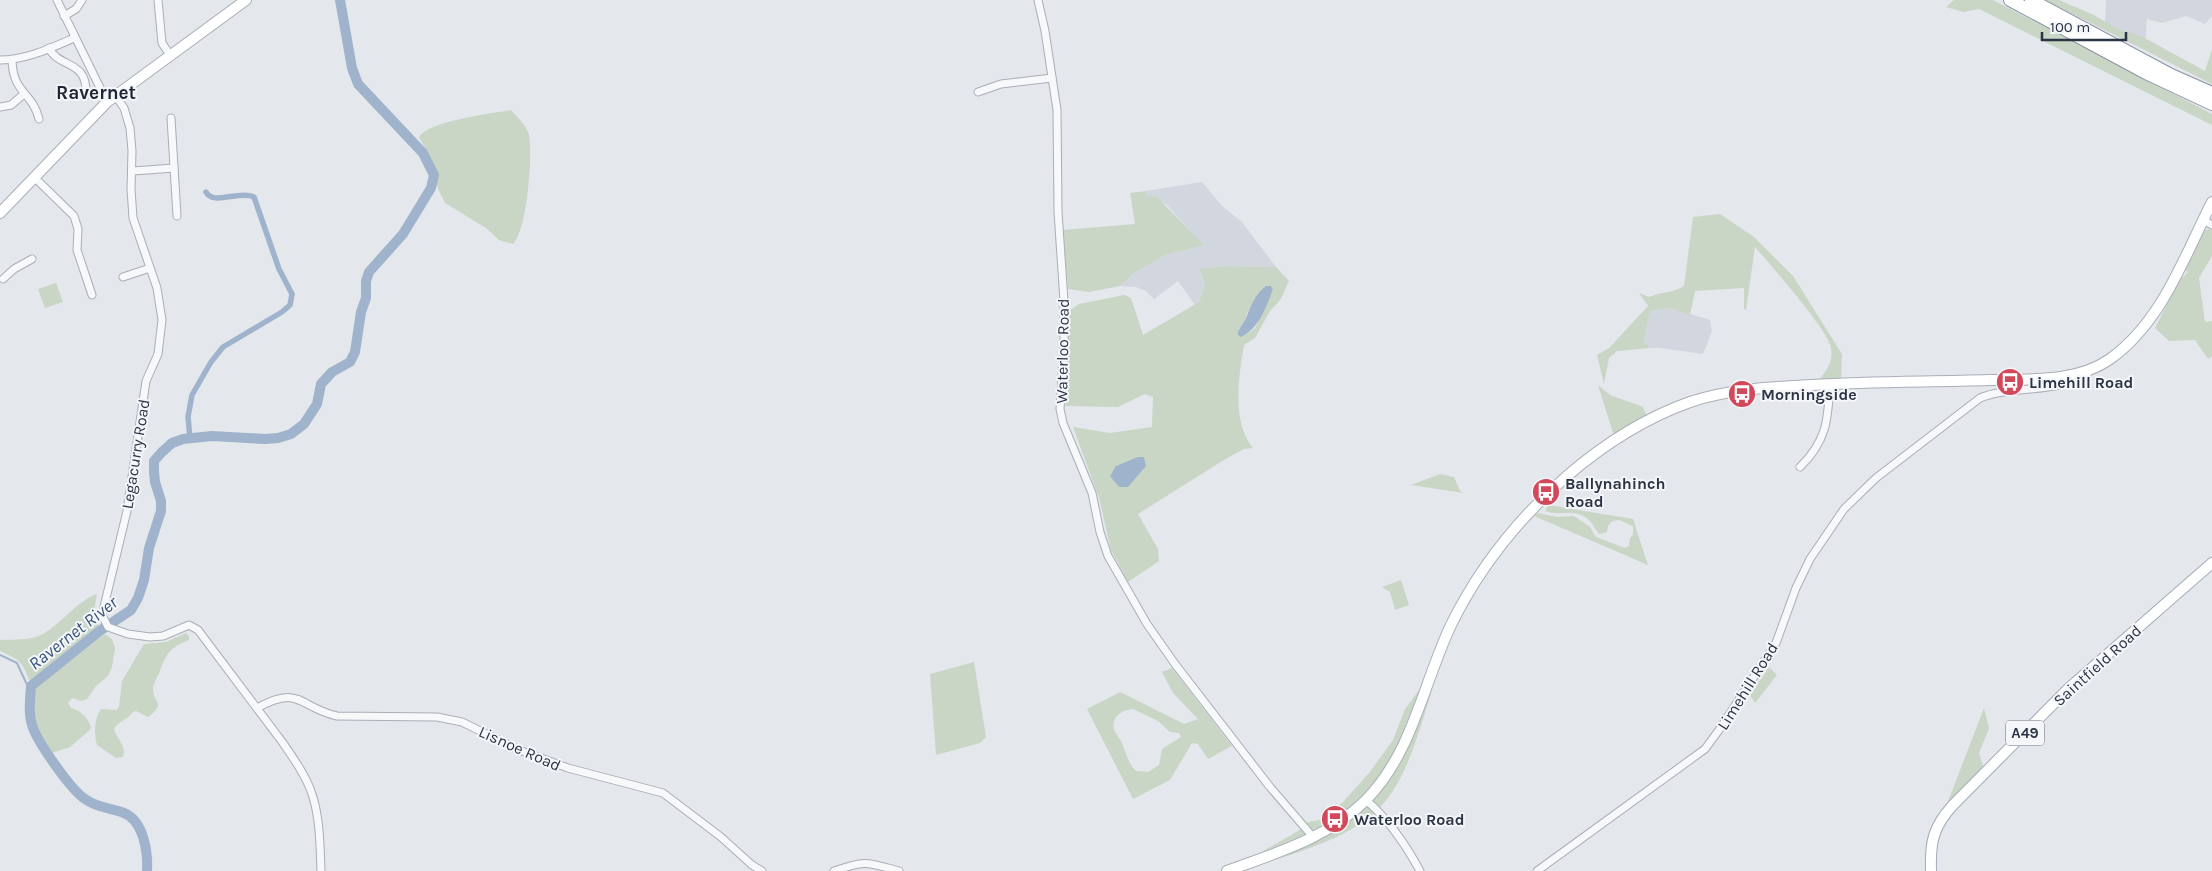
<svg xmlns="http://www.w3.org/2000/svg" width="2212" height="871" viewBox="0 0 2212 871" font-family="Karla,sans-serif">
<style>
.built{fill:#d2d6de}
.green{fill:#c9d6c5;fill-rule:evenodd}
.water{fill:#9fb4cc}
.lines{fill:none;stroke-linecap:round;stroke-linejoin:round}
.stream{stroke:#9fb4cc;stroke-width:2}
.canal{stroke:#9fb4cc;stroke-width:5.5}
.river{stroke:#9fb4cc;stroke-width:10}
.street-casing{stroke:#a9aeb7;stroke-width:9}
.secondary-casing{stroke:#a9aeb7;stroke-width:12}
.primary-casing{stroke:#a3abb8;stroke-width:12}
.highway-casing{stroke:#8b94a3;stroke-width:14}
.street{stroke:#f7f8fa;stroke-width:7}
.secondary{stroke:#fff;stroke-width:10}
.primary{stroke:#fff;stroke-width:10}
.highway{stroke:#fff;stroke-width:12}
.labels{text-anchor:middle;stroke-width:4;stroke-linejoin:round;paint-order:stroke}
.shield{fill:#f4f6f9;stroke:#676e7b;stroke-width:1}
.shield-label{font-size:15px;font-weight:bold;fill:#2b3445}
.street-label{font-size:16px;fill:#2b3445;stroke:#f4f6f9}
.poi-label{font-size:16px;font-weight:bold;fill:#2b3445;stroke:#f4f6f9;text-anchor:start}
.water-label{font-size:18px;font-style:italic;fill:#34527a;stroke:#f4f6f9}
.quarter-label{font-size:19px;font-weight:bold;fill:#1d2536;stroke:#f4f6f9}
</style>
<rect width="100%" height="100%" fill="#e4e7ec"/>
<g class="built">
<polygon points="2106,0 2212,0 2212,16 2205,24 2186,16 2162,23 2147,19 2145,47 2105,27"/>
<polygon points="1202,182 1223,207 1242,222 1276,267 1227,266 1199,270 1205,285 1199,302 1195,305 1178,281 1154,299 1146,291 1136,287 1120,286 1133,274 1165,255 1203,245 1166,204 1147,197 1146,191"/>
<polygon points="1671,308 1710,320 1712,331 1703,354 1660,348 1650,348 1644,341 1650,311"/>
</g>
<g class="green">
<polygon points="1954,0 1993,0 2212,114 2212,125 1979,9 1963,12 1946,7"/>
<polygon points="2045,0 2059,0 2094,15 2116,28 2143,37 2205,71 2212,49 2212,84"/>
<path d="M511 110C517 117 527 126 529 135 533 154 527 231 513 244L499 240 486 228 445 203 438 189 432 160 419 137C428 121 492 113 511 110Z"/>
<polygon points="1146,191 1147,197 1156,196 1204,245 1165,255 1133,274 1120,286 1089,292 1068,289 1063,230 1135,224 1130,193"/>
<path d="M1720 214 1754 237 1793 276 1842 354 1841 378 1820 379C1828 368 1833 362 1831 348 1830 332 1768 262 1755 247L1746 310 1744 309V288L1695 291 1690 315 1671 308 1650 311 1644 341 1650 348 1617 351 1609 358 1604 384 1597 355 1609 348 1648 306 1639 293 1649 297C1662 291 1671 294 1684 286L1693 217Z"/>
<polygon points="2209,229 2212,230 2212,256 2199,278 2205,322 2212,321 2212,356 2208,359 2195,340 2169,341 2155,328 2179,281 2188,272 2184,270 2205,230"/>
<path d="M1227 266 1276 267 1289 281 1281 299 1270 311 1255 338 1244 345C1239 376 1231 421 1253 448L1244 449 1227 458 1138 514 1158 549 1159 561 1128 582 1111 550 1099 498 1073 427 1110 433 1152 427 1153 397 1145 394 1118 407 1065 406 1069 311 1079 304 1124 295 1131 298 1143 335 1199 302 1205 285 1199 269ZM1271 286 1273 289 1255 328 1247 334 1238 329 1244 323 1247 313Z"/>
<polygon points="56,283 63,302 45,308 38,289"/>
<polygon points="1598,385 1610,395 1643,407 1647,417 1614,436"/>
<polygon points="1440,474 1454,477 1460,491 1464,493 1411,485"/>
<path d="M1548 505 1633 519 1648 565 1534 516 1538 513 1557 517 1574 516 1590 527 1596 537 1625 548 1629 546 1630 538 1633 535V526L1619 520 1612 521 1608 526 1607 532 1599 534C1596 530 1593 525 1590 521 1577 507 1560 517 1545 511Z"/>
<polygon points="1401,580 1409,605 1395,610 1390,592 1382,587"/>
<path d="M97 594 94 611 99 628 33 682H30C22 661 20 660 0 651V640C14 639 30 641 43 634 62 623 77 601 97 594Z"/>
<path d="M186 633 189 636V640C169 648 167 653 159 673 157 677 154 683 153 687 152 704 168 702 148 717L136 711 133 712C127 720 116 723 114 729 117 739 127 747 123 757L116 758 97 745C94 734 94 718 101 709L116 710 119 707 122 681 144 644 166 642Z"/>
<path d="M105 634 112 639 115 648 112 667 108 676 96 686 87 699 81 701 72 698 68 703 71 708C82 711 87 717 91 727L90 730 70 747 52 753C33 739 32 710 34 689Z"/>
<polygon points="974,662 986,737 980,743 936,755 930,674"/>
<polygon points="1769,667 1777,675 1755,703 1750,695"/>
<path d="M1172 668 1232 746 1208 759 1198 744 1192 743 1170 780 1133 799 1087 709 1120 692 1184 724 1198 719 1173 693 1162 672ZM1133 709 1158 721 1170 732 1179 733 1181 737 1162 749 1159 765 1148 772 1136 771C1128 763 1126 753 1122 743 1120 738 1115 734 1114 729 1111 716 1122 710 1133 709Z"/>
<path d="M1422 686C1402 749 1378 795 1320 828 1311 833 1302 840 1293 843 1280 849 1266 852 1253 857L1298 831 1308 822 1320 820 1343 802 1369 773 1393 740 1405 709Z"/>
<path d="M1432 691C1418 732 1407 785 1372 815 1347 836 1313 847 1282 858L1336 829 1401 758Z"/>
<polygon points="1984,708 1989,728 1979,753 1984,769 1947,804"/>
</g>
<g class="water">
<path d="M1266 286H1271L1273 289C1266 307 1260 328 1241 337L1238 335C1238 328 1242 326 1245 320 1251 307 1254 295 1266 286Z"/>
<polygon points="1138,457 1144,457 1146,466 1128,487 1119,487 1110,476 1116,466"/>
</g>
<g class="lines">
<polyline class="stream" points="0,655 17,663 28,687 31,686"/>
<path class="canal" d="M190 438 188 417 192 395 211 362 223 347 282 312 290 305 292 294 279 269 254 197C240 190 213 206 206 192"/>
<path class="river" d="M147 871C148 853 144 821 124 813 111 808 97 808 85 799 71 790 39 744 33 728 28 715 30 700 31 686L101 630 131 610 138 598 144 580 149 548 161 511V501L155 482 154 472V461L162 452 172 443 183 439 212 436 265 439 278 438 291 434 304 424 317 404 321 384 332 372 350 362 355 352 361 312 366 298V281L369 272 403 234 431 188 434 175 423 153 358 84 352 68 340 0"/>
<defs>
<g id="street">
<polyline points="57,0 107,102"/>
<polyline points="158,0 162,43 170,55"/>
<polyline points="1038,0 1045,31 1057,110 1058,212 1064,301 1064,347 1060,409 1063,423 1092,493 1100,532 1108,556 1147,624 1175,664 1270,787 1313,837"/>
<polyline points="64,16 76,9 82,0"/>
<path d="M49 48C59 69 88 59 86 95"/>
<path d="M0 60C26 60 51 48 74 38"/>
<path d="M12 60C13 94 32 91 39 119"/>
<polyline points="978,92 1001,84 1052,78"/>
<path d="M115 95 124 108 130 128 132 151 131 189 133 218 157 288 162 320 158 354 146 381 127 511 102 615 108 627 128 634 150 637 163 636 189 625 198 630 283 743C294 759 306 776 312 794 320 818 320 845 321 871"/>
<polyline points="0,107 11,105 24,94"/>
<polyline points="171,118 177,216"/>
<polyline points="133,171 174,168"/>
<polyline points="35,178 74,216 78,229 77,250 92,295"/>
<polyline points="2203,220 2212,225"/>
<polyline points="123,277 150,268"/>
<polyline points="3,279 14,269 32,259"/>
<path d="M1800 467C1827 441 1828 419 1830 384"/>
<path d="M257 708C300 684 298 707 337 716L437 717 462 722 519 750 568 768 663 793 721 837 752 865 762 871"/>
<path d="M1366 800C1389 820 1406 845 1420 871"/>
<path d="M834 871C867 860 866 862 899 871"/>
<path d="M1537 871 1705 749 1719 730 1776 643 1796 588 1810 559 1844 509 1876 478 1980 398C2010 385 2065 394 2088 373"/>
</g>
<g id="secondary">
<polyline points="0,213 107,102 246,0"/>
<path d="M1227 871C1276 853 1328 838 1366 800 1413 752 1423 684 1451 625 1479 568 1520 517 1567 476 1603 445 1645 418 1690 402 1729 389 1771 387 1812 385 1871 381 1930 382 1989 380 2028 379 2076 383 2110 359 2162 322 2184 257 2212 202"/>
</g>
<path id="primary" d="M1931 871C1930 842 1933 827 1953 805L2069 688 2212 563"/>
<g id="highway">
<polyline points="2010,0 2146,73 2212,104"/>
<polyline points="2031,0 2171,75 2212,93"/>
</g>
</defs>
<use href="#street" class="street-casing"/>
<use href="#secondary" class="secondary-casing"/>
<use href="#primary" class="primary-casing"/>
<use href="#highway" class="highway-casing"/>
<use href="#street" class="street"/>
<use href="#secondary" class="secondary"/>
<use href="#primary" class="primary"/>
<use href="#highway" class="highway"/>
</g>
<defs>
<symbol id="bus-disc" viewBox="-11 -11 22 22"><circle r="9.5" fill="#d1495b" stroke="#f4f6f9"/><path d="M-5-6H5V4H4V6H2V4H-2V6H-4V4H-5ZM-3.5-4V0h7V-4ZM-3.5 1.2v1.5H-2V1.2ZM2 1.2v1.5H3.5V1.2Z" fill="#fff"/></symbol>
</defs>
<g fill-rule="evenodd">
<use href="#bus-disc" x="1994" y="366" width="32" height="32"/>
<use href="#bus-disc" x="1726" y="378" width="32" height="32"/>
<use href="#bus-disc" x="1530" y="476" width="32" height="32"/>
<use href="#bus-disc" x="1319" y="803" width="32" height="32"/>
</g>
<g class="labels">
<rect class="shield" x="2006" y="720.5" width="38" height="25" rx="4"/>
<g class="shield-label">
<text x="2025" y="738">A49</text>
</g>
<g class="street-label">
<text transform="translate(1062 351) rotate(-89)" y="6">Waterloo Road</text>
<text transform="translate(135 454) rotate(-81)" y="6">Legacurry Road</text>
<text transform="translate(2097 665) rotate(-42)" y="6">Saintfield Road</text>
<text transform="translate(1747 686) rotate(-58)" y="6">Limehill Road</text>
<text transform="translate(520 748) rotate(24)" y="6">Lisnoe Road</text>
</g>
<g class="poi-label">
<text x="2029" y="388">Limehill Road</text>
<text x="1761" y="400">Morningside</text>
<text x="1565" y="489">Ballynahinch<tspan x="1565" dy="18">Road</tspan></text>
<text x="1354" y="825">Waterloo Road</text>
</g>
<g class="water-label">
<text transform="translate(73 633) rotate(-38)" y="6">Ravernet River</text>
</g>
<g class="quarter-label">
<text x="96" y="99">Ravernet</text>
</g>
</g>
<path d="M2042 32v8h84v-8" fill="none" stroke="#2b3445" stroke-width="2.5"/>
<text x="2050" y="32" font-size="15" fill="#2b3445" stroke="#f4f6f9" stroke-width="4" paint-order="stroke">100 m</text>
</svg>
